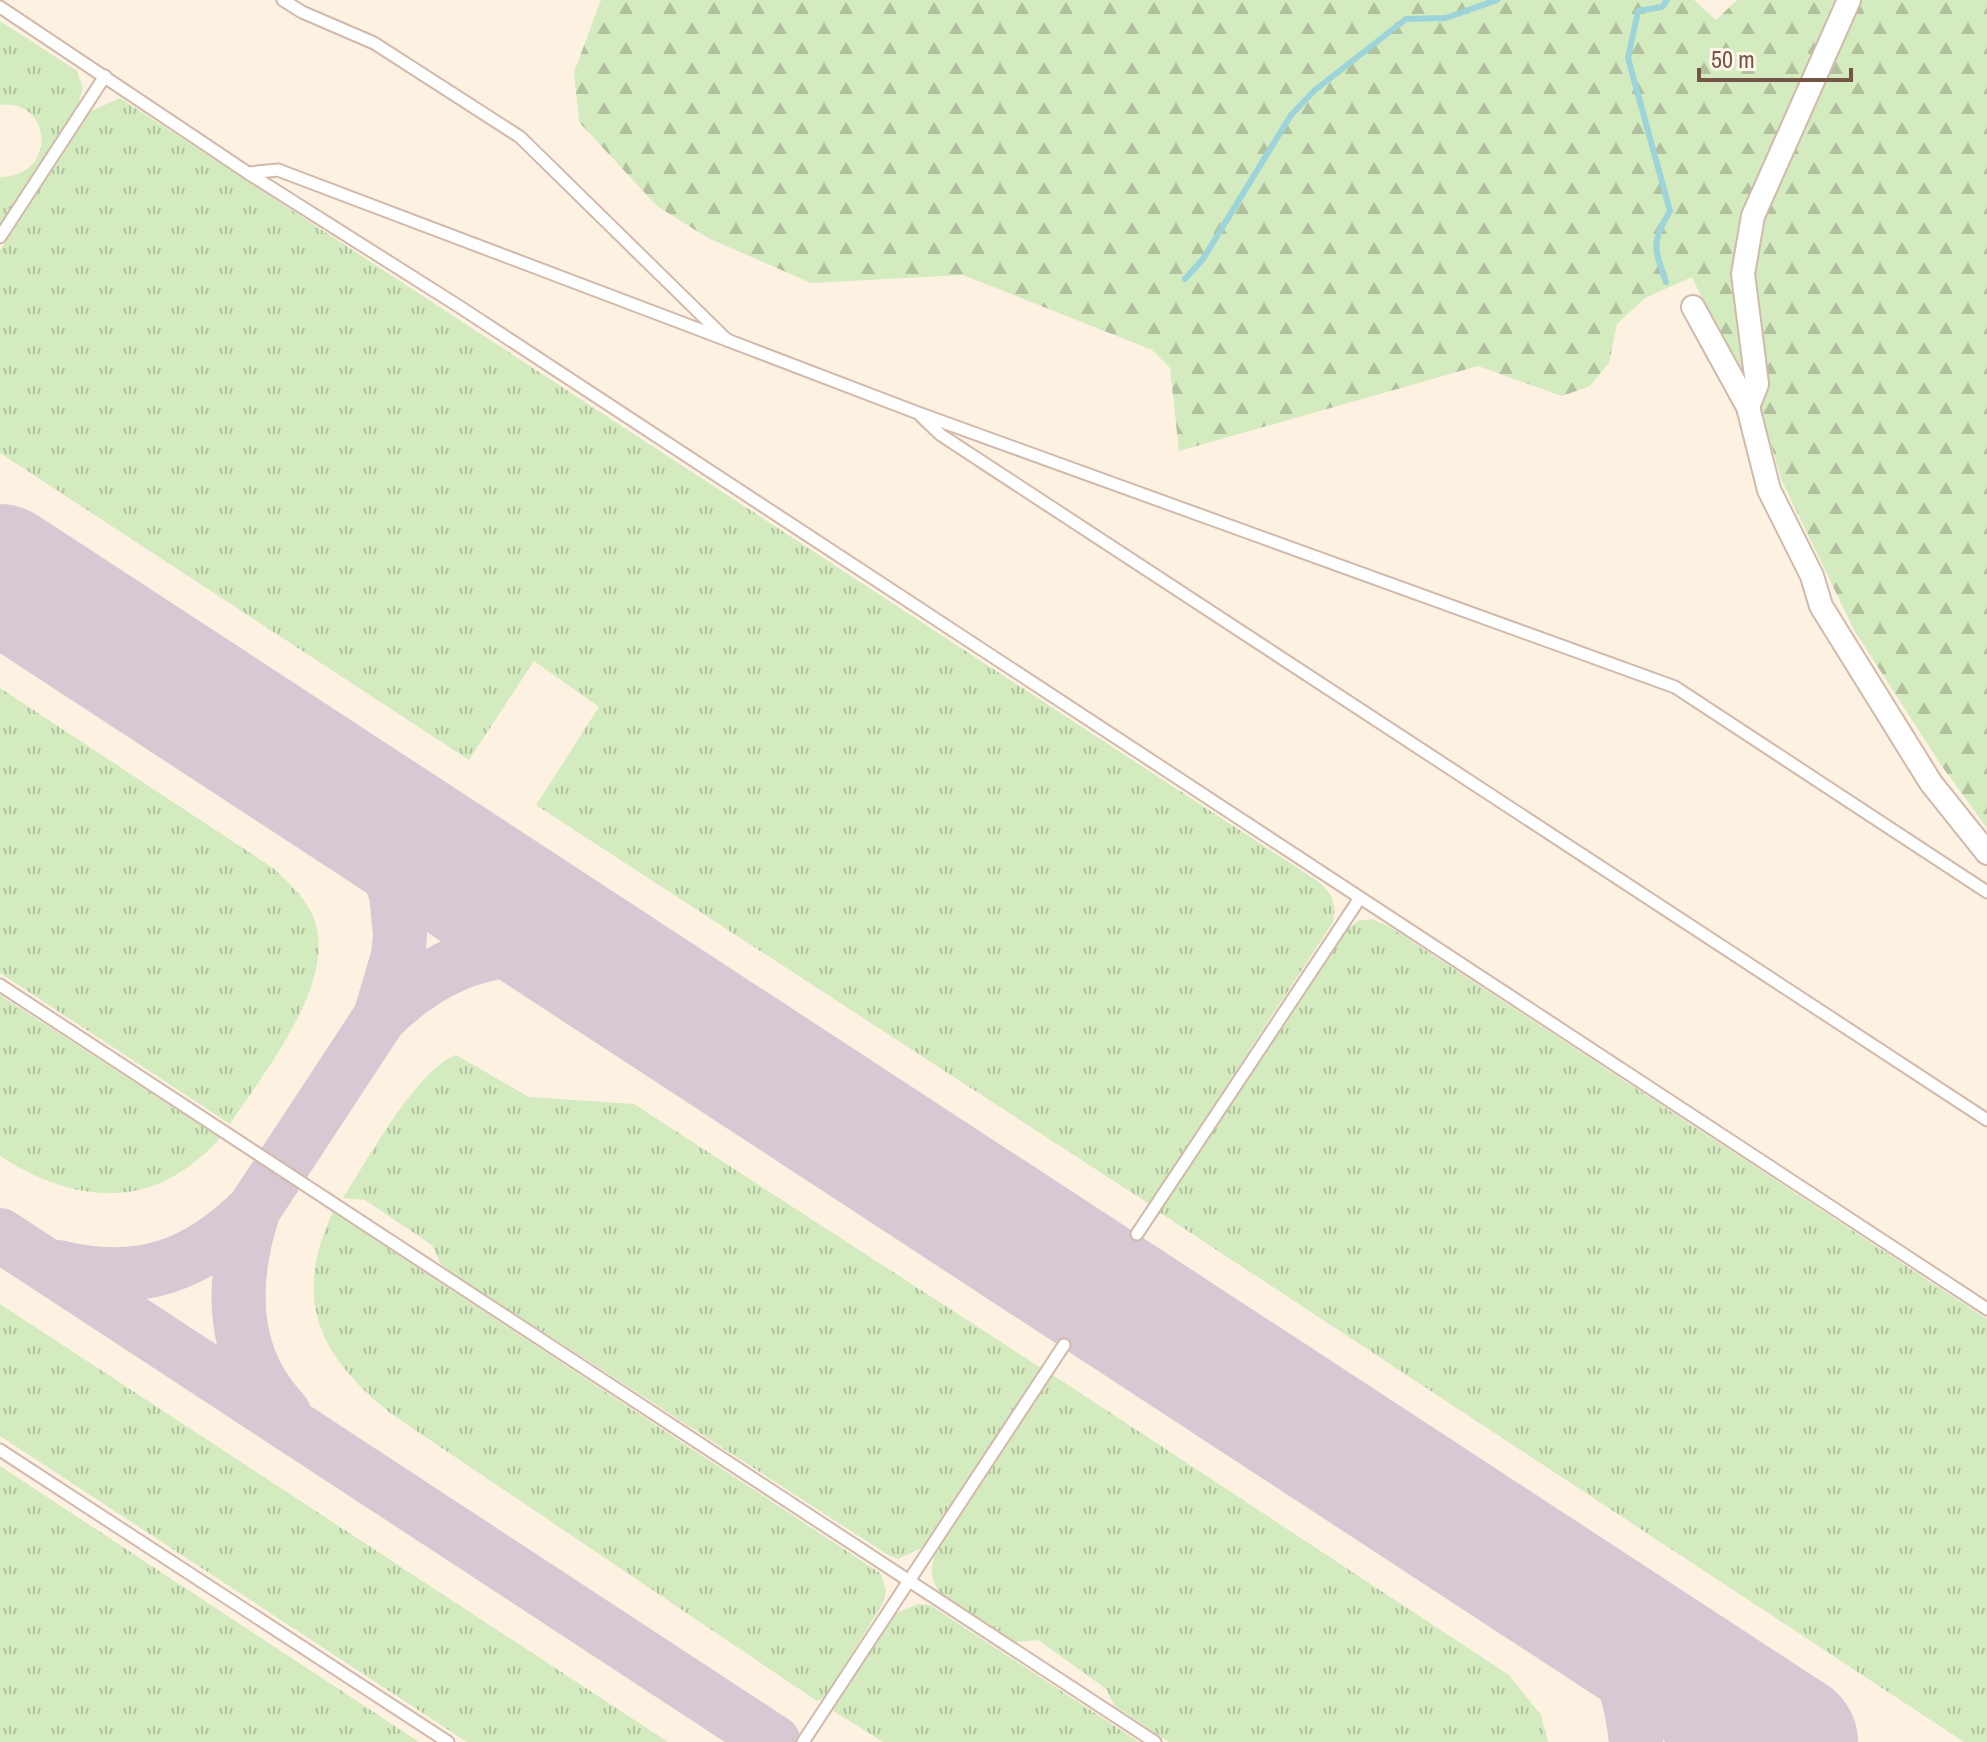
<svg xmlns="http://www.w3.org/2000/svg" width="1987" height="1742" viewBox="0 0 1987 1742" font-family="'Archivo Narrow',sans-serif">
<style>
.grass{fill:url(#grass-tufts)}
.forest{fill:url(#forest-firs)}
.lines{fill:none;stroke-linecap:round;stroke-linejoin:round}
.stream{stroke:#9cd4da;stroke-width:6}
.taxiway{stroke:#d8c8d4;stroke-width:54}
.runway{stroke:#d8c8d4;stroke-width:136}
.service-casing{stroke:#d1b9ab;stroke-width:15}
.minor-casing{stroke:#d1b9ab;stroke-width:26}
.service{stroke:#fff;stroke-width:11}
.minor{stroke:#fff;stroke-width:22}
</style>
<defs>
<pattern id="grass-tufts" width="24" height="20" patternUnits="userSpaceOnUse" patternTransform="scale(2)"><rect width="24" height="20" fill="#d4ebc0"/><path d="M3 7l-1-3M5 7V3M7 7l1-3M15 17l-1-3M17 17v-4M19 17l1-3" fill="none" stroke="#b1c19e"/></pattern>
<pattern id="forest-firs" width="22" height="20" patternUnits="userSpaceOnUse" patternTransform="scale(2)"><rect width="22" height="20" fill="#d4ebc0"/><path d="M5 1l3.5 6h-7zM16 11l3.5 6h-7z" fill="#b1c19e"/></pattern>
</defs>
<rect width="100%" height="100%" fill="#fdf1e2"/>
<g class="grass">
<path d="M0 21 76 70 83 87 77 109 0 227V177C60 176 51 98 0 105Z"/>
<path d="M120 98 1319 882C1332 894 1337 903 1333 922L1149 1204 536 805 599 707 534 661 469 760 0 453V250L91 111Z"/>
<path d="M0 688 273 868C288 882 303 895 312 914 342 978 263 1073 230 1124L0 973Z"/>
<polygon points="1372,919 1390,927 1987,1319 1987,1742 1964,1742 1159,1212 1347,929 1358,921"/>
<path d="M0 995 220 1138C155 1211 78 1206 0 1156Z"/>
<path d="M456 1055 529 1097 634 1104 1041 1368 924 1547 898 1559 888 1555 449 1271 440 1263 432 1245 365 1200 343 1198C367 1161 417 1069 456 1055Z"/>
<path d="M333 1212 880 1573 886 1589 884 1601 826 1697 817 1701 390 1413C318 1355 292 1299 333 1212Z"/>
<polygon points="0,1304 668,1742 467,1742 0,1436"/>
<path d="M1053 1375 1509 1675 1541 1715 1548 1742H1169L1115 1706 1105 1688 1038 1640 1016 1642 939 1592C930 1577 930 1568 936 1552Z"/>
<polygon points="0,1466 419,1742 0,1742"/>
<polygon points="918,1604 930,1605 1139,1742 883,1742 832,1710 896,1613"/>
</g>
<polygon class="forest" points="601,0 1694,0 1716,20 1737,0 1987,0 1987,828 1941,765 1854,630 1782,481 1768,434 1692,277 1645,298 1617,324 1609,363 1590,386 1562,396 1478,366 1179,451 1170,368 1152,350 963,275 811,283 708,238 657,206 579,122 574,72"/>
<g class="lines">
<g class="stream">
<polyline points="1185,279 1203,259 1291,115 1315,90 1406,19 1446,18 1497,0"/>
<path d="M1666 282C1654 247 1651 243 1670 211L1628 58 1638 11 1662 7 1667 0"/>
</g>
<g class="taxiway">
<path d="M380 1017C429 969 488 940 559 953 587 958 614 976 639 989"/>
<path d="M254 1209C231 1279 228 1355 284 1413"/>
<polyline points="0,1235 774,1742"/>
<path d="M58 1267C139 1287 197 1266 254 1209L380 1017 398 956 400 935 396 894 380 849 352 810 319 781"/>
<path d="M1559 1590C1607 1639 1629 1672 1636 1742"/>
</g>
<polyline class="runway" points="0,572 1790,1742"/>
<defs>
<g id="service">
<polyline points="283,0 302,12 374,43 520,137 727,340 918,413 1675,687 1987,892"/>
<polyline points="0,7 248,173 460,307 1987,1309"/>
<polyline points="248,173 278,170 727,340"/>
<polyline points="0,237 105,76"/>
<polyline points="921,416 941,435 1987,1120"/>
<polyline points="0,985 1155,1742"/>
<polyline points="1137,1234 1360,898"/>
<polyline points="0,1450 448,1742"/>
<polyline points="803,1742 1064,1345"/>
</g>
<g id="minor">
<polyline points="1693,307 1748,407 1769,490 1812,576 1821,606 1931,783 1987,853"/>
<polyline points="1748,407 1757,384 1743,274 1753,216 1849,0"/>
</g>
</defs>
<use href="#service" class="service-casing"/>
<use href="#minor" class="minor-casing"/>
<use href="#service" class="service"/>
<use href="#minor" class="minor"/>
</g>
<path d="M1699 68v12h152v-12" fill="none" stroke="#765547" stroke-width="4"/>
<text x="1711" y="68" font-size="24" fill="#765547" stroke="#fff5e9" stroke-width="6" paint-order="stroke">50 m</text>
</svg>
